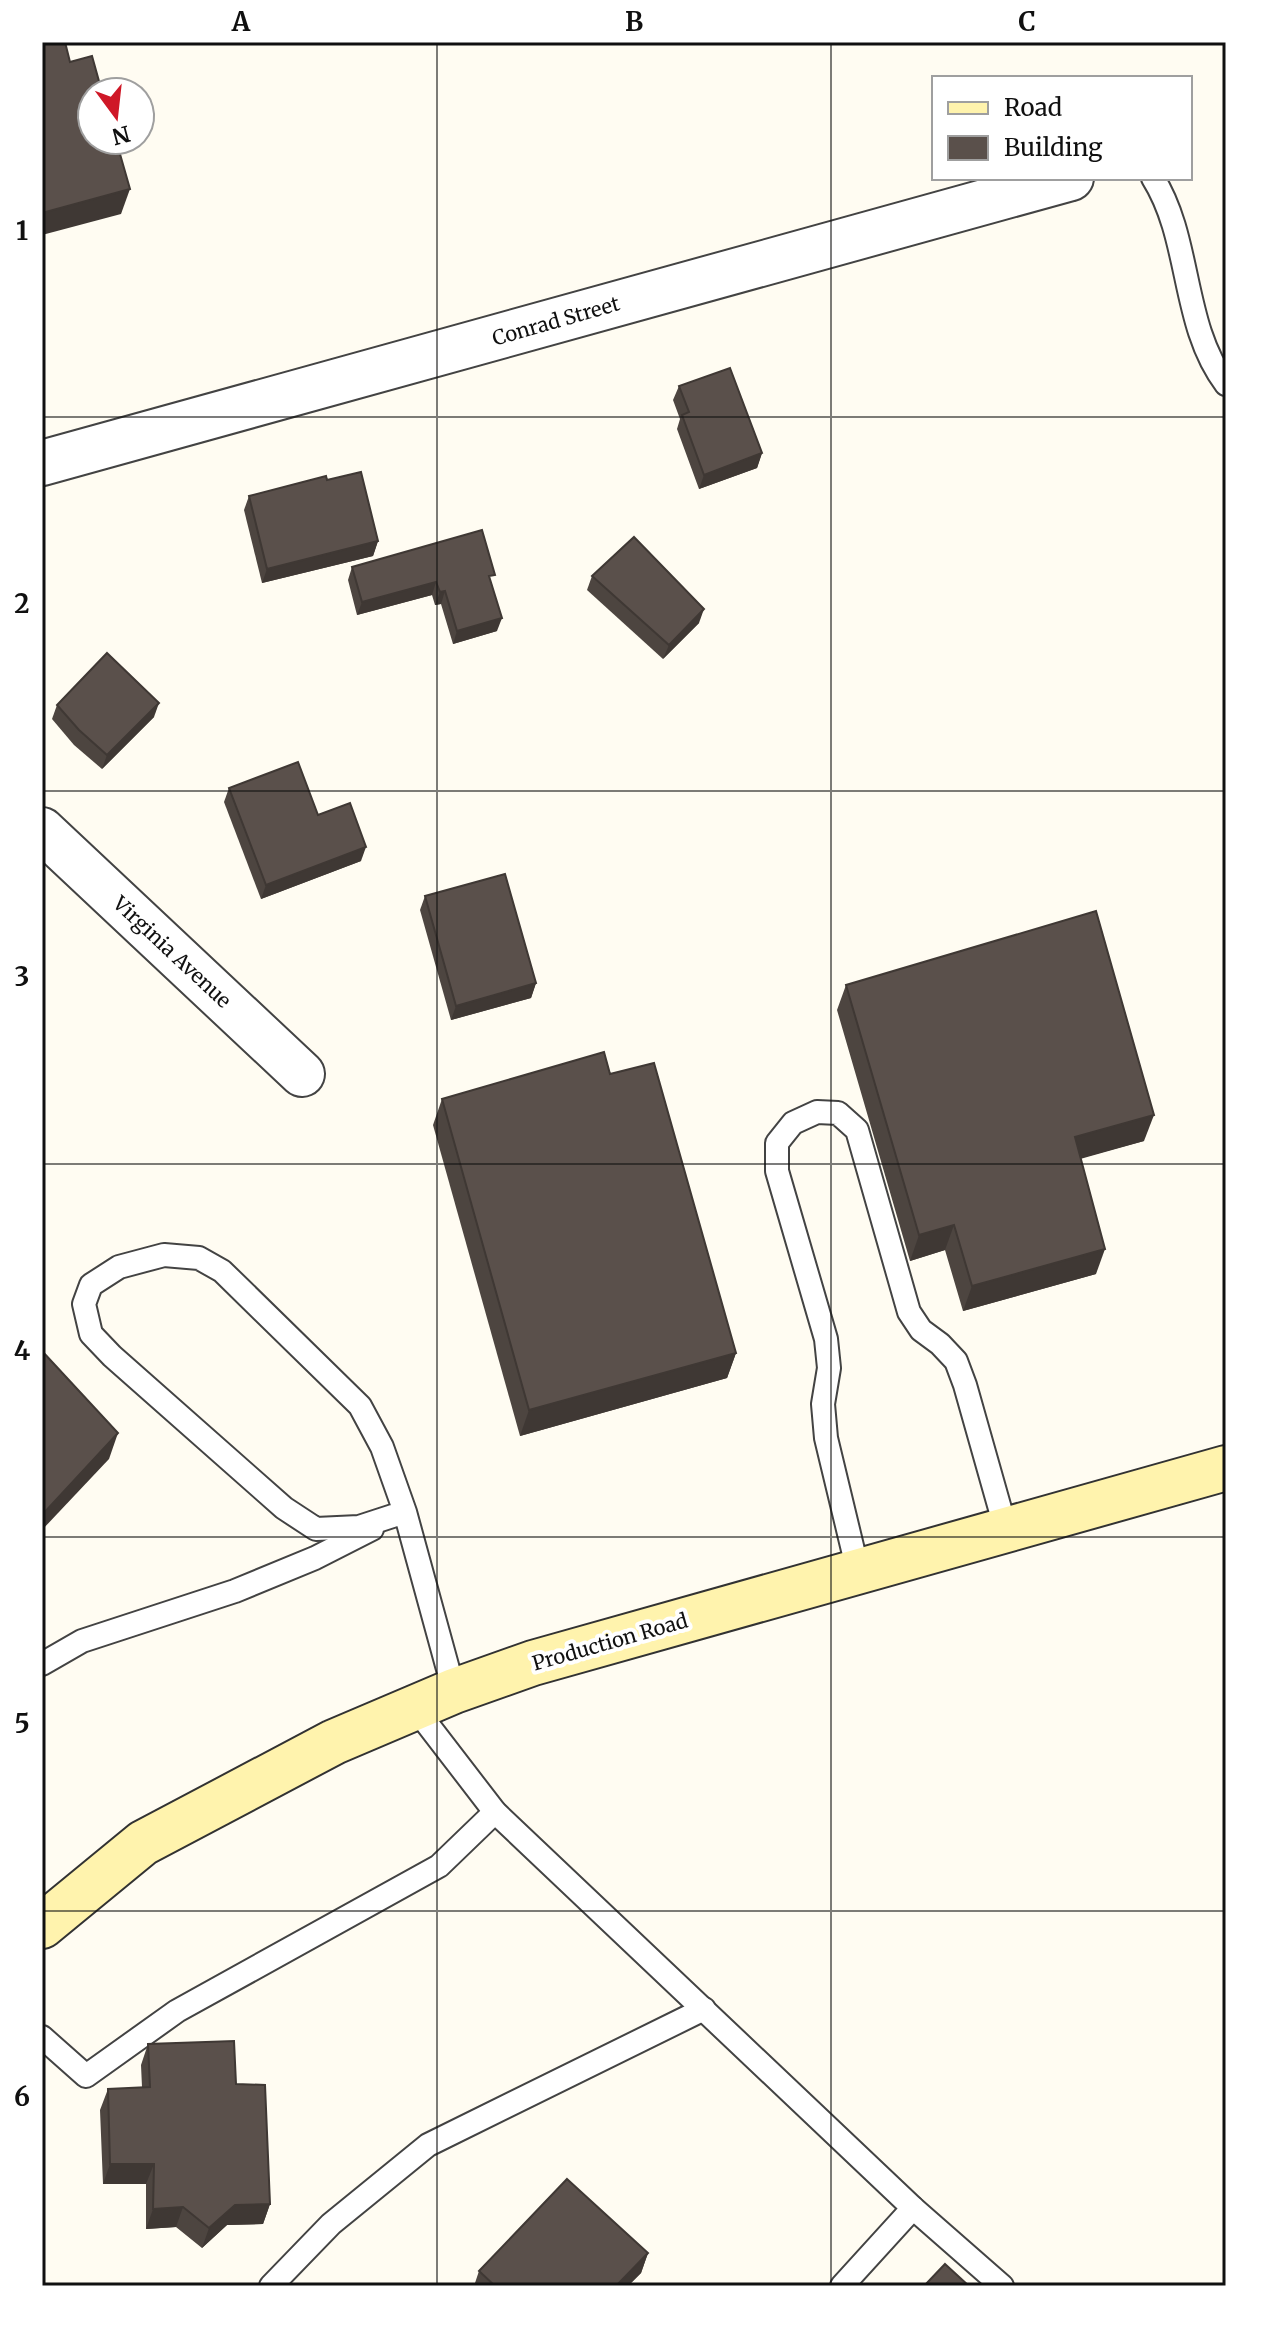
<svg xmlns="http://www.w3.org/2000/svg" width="1268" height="2328" viewBox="0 0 1268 2328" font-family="Merriweather,serif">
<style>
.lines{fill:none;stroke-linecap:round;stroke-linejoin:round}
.lane-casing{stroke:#434343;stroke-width:26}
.street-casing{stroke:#434343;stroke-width:48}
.secondary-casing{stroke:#323232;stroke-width:48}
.lane{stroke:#fff;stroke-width:22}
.street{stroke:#fff;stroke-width:44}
.secondary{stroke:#fff3ad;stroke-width:44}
.wall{fill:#4d4540}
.shaded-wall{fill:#3f3834}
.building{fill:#5a504b;stroke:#3f3834;stroke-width:2}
.grid{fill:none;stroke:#101010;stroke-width:2;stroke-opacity:0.55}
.labels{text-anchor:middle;stroke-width:8;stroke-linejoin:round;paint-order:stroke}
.street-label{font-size:20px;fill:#101010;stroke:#fff}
.neatline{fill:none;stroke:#101010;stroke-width:3}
.grid-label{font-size:26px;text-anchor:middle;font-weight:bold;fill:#101010}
</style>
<rect width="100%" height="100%" fill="#fffcf2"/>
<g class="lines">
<defs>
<g id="lane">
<path d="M1153 178C1192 240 1181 325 1226 384"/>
<polyline points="405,1512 359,1527 316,1529 284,1508 112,1356 91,1334 84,1304 91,1285 119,1267 164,1255 199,1258 222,1271 360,1406 382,1447 405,1512 454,1691"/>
<polyline points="858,1571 826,1438 823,1404 829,1368 826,1339 777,1171 777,1143 793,1123 817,1112 838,1113 857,1130 909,1312 921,1330 940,1344 956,1361 965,1385 1006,1530"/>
<polyline points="42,1664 82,1641 235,1591 315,1558 372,1529"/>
<polyline points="415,1708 495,1812 913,2208 1002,2286"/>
<polyline points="42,2037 86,2076 177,2011 439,1866 495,1812"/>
<polyline points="271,2286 331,2224 428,2145 704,2009"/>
<polyline points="842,2286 913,2208"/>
</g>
<g id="street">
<polyline points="42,463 1071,178"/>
<polyline points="42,830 302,1074"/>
</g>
<polyline id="secondary" points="42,1926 143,1843 334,1742 454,1691 533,1663 1226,1468"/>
</defs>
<use href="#lane" class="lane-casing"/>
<use href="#street" class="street-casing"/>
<use href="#secondary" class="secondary-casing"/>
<use href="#lane" class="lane"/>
<use href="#street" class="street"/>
<use href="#secondary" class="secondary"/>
</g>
<g class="wall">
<polygon points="679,386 762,453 757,468 699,489 677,429 680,419 673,400"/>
<polygon points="327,480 378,541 373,556 262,583 244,510 249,496"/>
<polygon points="352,567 492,584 497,631 453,644 441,604 435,605 432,595 357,615 348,580"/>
<polygon points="592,576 699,623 663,659 587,590"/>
<polygon points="57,705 154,717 102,769 74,745 52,719"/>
<polygon points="229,788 361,861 261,899 224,802"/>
<polygon points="425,896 536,983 531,998 451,1020 420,910"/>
<polygon points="846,985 1144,1141 1081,1158 1096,1274 963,1311 945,1250 910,1261 837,1010"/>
<polygon points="610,1074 736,1353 727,1378 520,1436 433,1125 442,1099"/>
<polygon points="148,2044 236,2084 270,2204 263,2224 227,2225 202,2248 176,2227 146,2229 146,2184 103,2184 100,2110 108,2089 142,2087 141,2065"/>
<polygon points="648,2253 641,2273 628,2286 474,2286 479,2271"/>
</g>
<g class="shaded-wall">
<polygon points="130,189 121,214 42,235 42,213"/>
<polygon points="762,453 757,468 699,489 704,475"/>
<polygon points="378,541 373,556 262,583 267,569"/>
<polygon points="436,582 432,595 357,615 362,602"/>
<polygon points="445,591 441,604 435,605 440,592"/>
<polygon points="704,609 699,623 663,659 669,645"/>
<polygon points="502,618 497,631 453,644 457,631"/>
<polygon points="159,703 154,717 102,769 107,755"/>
<polygon points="366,847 361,861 261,899 266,885"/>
<polygon points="536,983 531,998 451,1020 456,1006"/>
<polygon points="1154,1115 1144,1141 1066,1163 1075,1137"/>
<polygon points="954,1225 945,1250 910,1261 919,1235"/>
<polygon points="1105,1249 1096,1274 963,1311 972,1286"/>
<polygon points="736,1353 727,1378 520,1436 529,1410"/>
<polygon points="118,1433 109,1459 42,1530 42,1515"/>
<polygon points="110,2164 154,2164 146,2184 103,2184"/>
<polygon points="270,2204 263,2224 227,2225 202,2248 209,2228 235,2205"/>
<polygon points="183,2207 176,2227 146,2229 153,2209"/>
<polygon points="648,2253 641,2273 628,2286 616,2286"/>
</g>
<g class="building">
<polygon points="42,42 65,42 70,62 92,56 102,92 92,92 92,140 116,140 130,189 42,213"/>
<polygon points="730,368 762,453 704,475 682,415 689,412 679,386"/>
<polygon points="361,472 378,541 267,569 249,496 326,476 327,480"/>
<polygon points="482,530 495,575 489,576 502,618 457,631 445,591 440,592 436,582 362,602 352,567"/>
<polygon points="634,537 704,609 669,645 592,576"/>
<polygon points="107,653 159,703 107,755 79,730 57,705"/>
<polygon points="298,762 318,815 350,803 366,847 266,885 229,788"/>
<polygon points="505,874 536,983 456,1006 425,896"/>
<polygon points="1096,911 1154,1115 1075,1137 1105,1249 972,1286 954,1225 919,1235 846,985"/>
<polygon points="604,1052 610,1074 654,1063 736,1353 529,1410 442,1099"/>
<polygon points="42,1351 118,1433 42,1515"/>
<polygon points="234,2041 236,2084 265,2085 270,2204 235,2205 209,2228 183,2207 153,2209 154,2164 110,2164 108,2089 150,2087 148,2044"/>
<polygon points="567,2179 648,2253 616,2286 495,2286 479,2271"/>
<polygon points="945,2264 969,2286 924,2286"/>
</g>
<path class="grid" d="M437 42V2286M831 42V2286M42 417H1226M42 791H1226M42 1164H1226M42 1537H1226M42 1911H1226"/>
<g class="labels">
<g class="street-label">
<text transform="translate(556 321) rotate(-16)" y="7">Conrad Street</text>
<text transform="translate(172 952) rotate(43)" y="7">Virginia Avenue</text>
<text transform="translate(610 1642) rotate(-16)" y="7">Production Road</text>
</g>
</g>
<rect width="1268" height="2328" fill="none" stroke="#ffffff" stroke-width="88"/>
<rect x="932" y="76" width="260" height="104" fill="#ffffff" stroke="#9f9f9f" stroke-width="2"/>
<rect x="948" y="102" width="40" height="12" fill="#fff3ad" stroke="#9f9f9f" stroke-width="2"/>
<text x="1004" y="116" font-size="24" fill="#101010">Road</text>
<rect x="948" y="136" width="40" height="24" fill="#5a504b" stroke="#9f9f9f" stroke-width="2"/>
<text x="1004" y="156" font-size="24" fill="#101010">Building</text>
<g transform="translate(116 116) rotate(165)"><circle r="38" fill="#ffffff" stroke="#9f9f9f" stroke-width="2"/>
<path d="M0-6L14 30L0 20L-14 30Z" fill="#cf1827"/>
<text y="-12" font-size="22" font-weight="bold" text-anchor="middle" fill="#101010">N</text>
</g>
<rect x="44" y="44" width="1180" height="2240" class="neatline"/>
<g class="grid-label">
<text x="241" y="31">A</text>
<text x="634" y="31">B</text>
<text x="1027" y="31">C</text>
<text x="22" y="240">1</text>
<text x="22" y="613">2</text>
<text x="22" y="986">3</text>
<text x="22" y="1360">4</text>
<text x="22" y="1733">5</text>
<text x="22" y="2106">6</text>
</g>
</svg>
